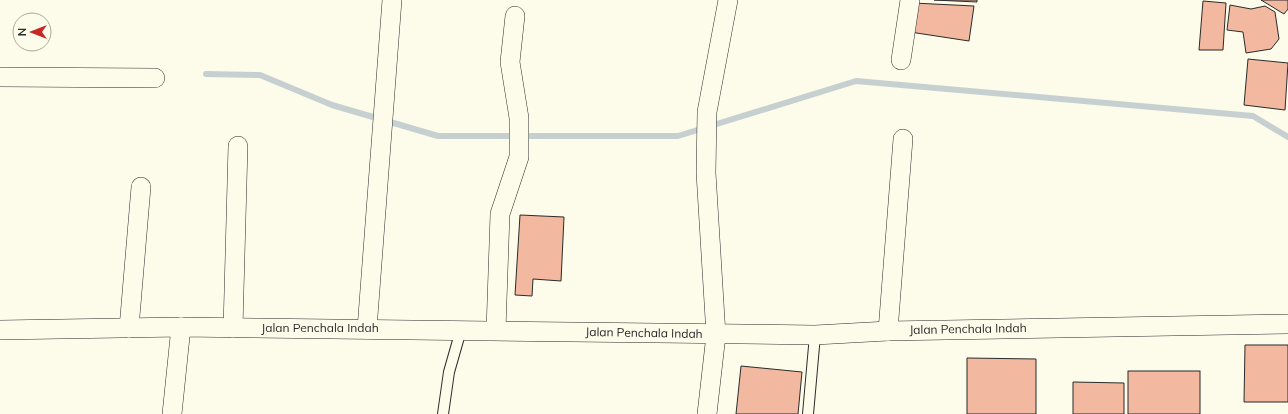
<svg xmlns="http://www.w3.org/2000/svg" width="1288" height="414" viewBox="0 0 1288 414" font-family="Mulish,sans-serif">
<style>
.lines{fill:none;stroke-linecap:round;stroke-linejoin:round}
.stream{stroke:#c7d0d0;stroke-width:6}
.building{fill:#f2b8a0;stroke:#2b2b2b}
.lane-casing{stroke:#2b2b2b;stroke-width:12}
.street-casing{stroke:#2b2b2b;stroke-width:20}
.lane{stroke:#fdfbea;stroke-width:10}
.street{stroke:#fdfbea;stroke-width:19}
.labels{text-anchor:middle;stroke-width:3;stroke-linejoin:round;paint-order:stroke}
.street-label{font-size:12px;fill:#2b2b2b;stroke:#fdfbea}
</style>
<rect width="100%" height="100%" fill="#fdfbea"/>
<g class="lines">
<polyline class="stream" points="206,74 260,75 332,105 438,136 678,136 856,81 1253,116 1288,137"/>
</g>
<g class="building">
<polygon points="934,0 977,0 977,2"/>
<polygon points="1261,0 1288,0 1288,9 1284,14"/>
<polygon points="1203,1 1226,3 1223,50 1199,50"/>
<polygon points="913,3 974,6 969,41 910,32"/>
<polygon points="1230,5 1251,9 1265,6 1275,12 1279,39 1271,49 1246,53 1243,32 1227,30"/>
<polygon points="1248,59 1288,63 1285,110 1244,105"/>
<polygon points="520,215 564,217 561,281 533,279 532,296 515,295"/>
<polygon points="1245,345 1288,345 1288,402 1244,402"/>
<polygon points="967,358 1036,359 1036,414 967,414"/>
<polygon points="741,366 802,372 798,414 736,414"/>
<rect x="1128" y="371" width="72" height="43"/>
<polygon points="1073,382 1124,383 1124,414 1073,414"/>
</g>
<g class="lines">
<defs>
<g id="lane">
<polyline points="443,414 449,372 461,330"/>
<polyline points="808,414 815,335"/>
</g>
<g id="street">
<polyline points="901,60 910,0"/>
<polyline points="0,77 155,78"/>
<polyline points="129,328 141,187"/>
<polyline points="233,328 238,146"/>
<polyline points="367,329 392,0"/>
<polyline points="0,330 181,327 815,335 888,331 1288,324"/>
<polyline points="496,330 500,214 519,157 519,118 510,62 515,16"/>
<polyline points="888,331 903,139"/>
<polyline points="172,414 181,327"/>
<polyline points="707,414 716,335 706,173 707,112 728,0"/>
</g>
</defs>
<use href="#lane" class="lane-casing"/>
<use href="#street" class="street-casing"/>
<use href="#lane" class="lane"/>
<use href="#street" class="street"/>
</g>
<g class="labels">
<g class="street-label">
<text x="320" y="332">Jalan Penchala Indah</text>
<text transform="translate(968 329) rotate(-1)" y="4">Jalan Penchala Indah</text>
<text transform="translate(644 333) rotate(1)" y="4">Jalan Penchala Indah</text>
</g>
</g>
<g transform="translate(32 32) rotate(270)"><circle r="19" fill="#fdfbea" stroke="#a9a89e"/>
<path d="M0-3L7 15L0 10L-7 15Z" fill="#c62828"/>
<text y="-6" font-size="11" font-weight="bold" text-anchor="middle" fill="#2b2b2b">N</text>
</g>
</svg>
